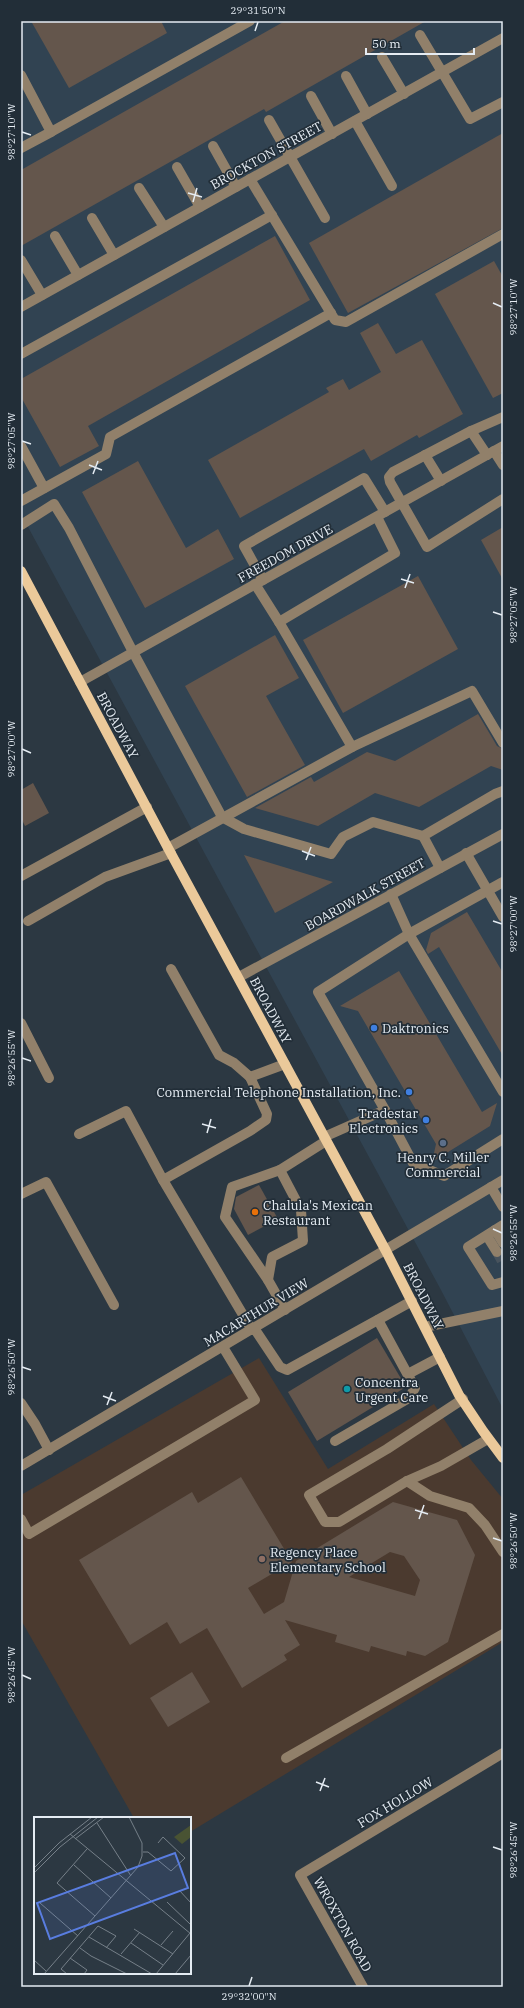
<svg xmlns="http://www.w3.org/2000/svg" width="524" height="2008" viewBox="0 0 524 2008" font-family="'IBM Plex Serif',serif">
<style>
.built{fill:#314352}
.education{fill:#4b3a2f}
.building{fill:#64564c;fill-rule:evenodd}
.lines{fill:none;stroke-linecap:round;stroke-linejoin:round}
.minor-tunnel{stroke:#48535d;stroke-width:10;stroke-dasharray:10 5;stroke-linecap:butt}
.minor{stroke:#91806a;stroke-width:10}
.major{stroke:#ebc99a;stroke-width:10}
.ticks{fill:none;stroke:#e5ecf3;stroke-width:1.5}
.shop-dot{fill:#3f7fe0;stroke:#222e38;stroke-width:1.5}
.service-dot{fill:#5c6f8a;stroke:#222e38;stroke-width:1.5}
.food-dot{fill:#e8710a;stroke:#222e38;stroke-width:1.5}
.culture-dot{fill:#0f9aa8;stroke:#222e38;stroke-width:1.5}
.education-dot{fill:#8d6e63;stroke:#222e38;stroke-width:1.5}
.labels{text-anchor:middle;stroke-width:3.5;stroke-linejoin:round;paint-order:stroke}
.street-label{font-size:13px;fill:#e5ecf3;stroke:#222e38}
.poi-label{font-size:13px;fill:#e5ecf3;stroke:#222e38;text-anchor:start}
.inset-road{fill:none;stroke:#768089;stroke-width:1}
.view{fill:#597de0;fill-opacity:0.15;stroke:#597de0;stroke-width:2}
.inset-edge{fill:none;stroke:#e5ecf3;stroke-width:2}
.neatline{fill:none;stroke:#e5ecf3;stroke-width:1.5}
.ticks-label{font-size:10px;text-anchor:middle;fill:#e5ecf3}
</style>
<rect width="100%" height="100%" fill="#2c3842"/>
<polygon class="built" points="21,21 503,21 503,1409 441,1290 21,514"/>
<polygon class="education" points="259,1358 328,1469 434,1404 471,1460 503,1499 503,1642 190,1832 190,1818 134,1818 21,1620 21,1495"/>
<g class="building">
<polygon points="31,21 161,21 167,33 69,88"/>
<polygon points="285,21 426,21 266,112 264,109 21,246 21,170"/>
<polygon points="503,133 503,228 348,313 309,243"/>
<polygon points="275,236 310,300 88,426 99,446 60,467 21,397 21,379"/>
<polygon points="494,261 503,277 503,393 493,398 435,294"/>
<polygon points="378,323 396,354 422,340 463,414 419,438 417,435 371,461 364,449 240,518 208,460 329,392 326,388 343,379 349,390 381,372 360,333"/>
<polygon points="138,461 186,548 218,529 234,559 145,608 82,492"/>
<polygon points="503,527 503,580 481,540"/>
<polygon points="418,576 458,649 343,713 303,640"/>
<polygon points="275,635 299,678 266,696 305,765 247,797 185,686"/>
<polygon points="478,714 497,746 503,749 503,770 491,766 419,807 375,793 318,826 255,808 311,777 314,782 367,752 395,761"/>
<polygon points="33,783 49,813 25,826 21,818 21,790"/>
<polygon points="244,855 333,882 275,913"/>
<polygon points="467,912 503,973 503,1056 439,947 428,954 426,950 431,933"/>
<polygon points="399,971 482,1112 497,1103 490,1126 432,1162 436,1144 358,1011 340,1006"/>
<polygon points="259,1185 278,1219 248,1235 234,1209 236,1197"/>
<polygon points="377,1338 406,1387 317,1441 288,1392"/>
<path d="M241 1477 292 1562 248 1588 264 1614 284 1602 296 1561 393 1502 457 1520 475 1555 448 1642 425 1656 407 1651 406 1656 371 1646 369 1652 335 1642 337 1635 285 1620 300 1645 284 1655 287 1660 242 1688 207 1628 180 1644 167 1622 130 1645 79 1560 192 1492 198 1503ZM390 1552 404 1556 420 1580 415 1596 349 1577Z"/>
<polygon points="192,1672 210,1702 168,1727 150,1698"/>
</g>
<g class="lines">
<polyline class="minor-tunnel" points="497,1252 503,1263"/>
<g class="minor">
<polyline points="420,35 470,119 503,102"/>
<polyline points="382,57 404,94"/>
<polyline points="21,75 51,132 21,148"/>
<polyline points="346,76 367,114"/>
<polyline points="311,96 332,134"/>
<polyline points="269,120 325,218"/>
<polyline points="355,121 392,186"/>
<polyline points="51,132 250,21"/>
<polyline points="213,146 236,187"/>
<polyline points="177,167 200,207"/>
<polyline points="250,179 335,320 346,322 503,234"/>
<polyline points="139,188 164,227"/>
<polyline points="92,218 114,255"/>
<polyline points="55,236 78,275"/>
<polyline points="21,260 42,295"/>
<polyline points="21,307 503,38"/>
<polyline points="21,354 272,215"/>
<polyline points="471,431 503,417"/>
<polyline points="21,446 44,488"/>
<polyline points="494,451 503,465"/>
<polyline points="425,455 441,481"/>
<polyline points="487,455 471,431 393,472 389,477 390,482 427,547 503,499"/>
<polyline points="21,501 106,454 110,437 331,313"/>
<polyline points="21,525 54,504 69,528 133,652 222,817 244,829 331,854 343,837 373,822 423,836"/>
<polyline points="263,580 244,546 364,478 385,512"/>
<polyline points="255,584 279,622 395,553 377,517"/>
<polyline points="80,682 503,446"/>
<polyline points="352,747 472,691 503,743"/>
<polyline points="168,848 352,747 279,622"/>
<polyline points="466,853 503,917"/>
<polyline points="440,868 423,836 495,794 503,791"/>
<polyline points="21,876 147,807"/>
<polyline points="391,894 409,934 503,1092"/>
<polyline points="28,921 105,877 171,853"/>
<polyline points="171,969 219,1055 234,1063 250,1077 285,1064"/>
<polyline points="239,977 503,834"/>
<polyline points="21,1023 49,1078"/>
<polyline points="385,1110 318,992 409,934 503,882"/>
<polyline points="79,1134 126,1111 163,1180 250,1131 266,1120 267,1114 250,1077"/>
<polyline points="324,1137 385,1110 413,1163 444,1176 503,1139"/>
<polyline points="163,1180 252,1330"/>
<polyline points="491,1187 503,1207"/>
<polyline points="21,1194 46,1182 114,1305"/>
<polyline points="503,1225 468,1247 492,1285 503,1282"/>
<polyline points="495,1230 503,1243"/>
<polyline points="487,1236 497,1252"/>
<polyline points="268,1280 225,1217 232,1187 280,1170"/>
<polyline points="285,1310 268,1280 272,1257 303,1241 301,1210 280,1170 326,1141"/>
<polyline points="425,1327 503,1311"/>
<polyline points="254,1328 280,1367 287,1370 412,1301"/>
<polyline points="408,1374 440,1357"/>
<polyline points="463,1399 387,1449 309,1495 325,1522 339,1522 407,1481 441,1466 488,1439"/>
<polyline points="21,1403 35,1424 49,1450"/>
<polyline points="335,1441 409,1398 415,1388 378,1320"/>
<polyline points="21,1466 503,1180"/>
<polyline points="407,1481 430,1496 469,1508 485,1525 503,1552"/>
<polyline points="21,1519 29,1534 255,1400 223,1347"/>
<polyline points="286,1758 503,1634"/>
<polyline points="363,1987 300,1875 503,1753"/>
</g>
<polyline class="major" points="21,571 168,848 386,1251 459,1395 483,1431 503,1458"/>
</g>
<path class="ticks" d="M255 31 258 22M22 132 31 135M188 193 202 197M193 202 197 188M493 303 502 307M22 441 31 444M89 465 102 470M93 474 98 461M401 579 414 583M405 588 410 574M493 612 502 615M22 749 31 753M302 851 315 856M306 860 311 847M493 921 502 924M22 1058 31 1061M202 1124 216 1128M207 1133 211 1119M493 1229 502 1233M22 1367 31 1370M103 1396 116 1401M107 1405 112 1392M415 1510 428 1514M419 1519 424 1505M493 1538 502 1541M22 1675 31 1679M316 1782 329 1787M320 1791 325 1778M493 1847 502 1850M249 1986 252 1977"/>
<g class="shop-dot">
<circle cx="374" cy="1028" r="4"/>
<circle cx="409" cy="1092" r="4"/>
<circle cx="426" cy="1120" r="4"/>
</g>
<circle class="service-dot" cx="443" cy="1143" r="4"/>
<circle class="food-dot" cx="255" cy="1212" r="4"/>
<circle class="culture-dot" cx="347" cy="1389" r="4"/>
<circle class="education-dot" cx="262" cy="1559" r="4"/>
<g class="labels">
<g class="street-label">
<text transform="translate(266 155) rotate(-29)" y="5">BROCKTON STREET</text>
<text transform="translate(285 553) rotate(-29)" y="5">FREEDOM DRIVE</text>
<text transform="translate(118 725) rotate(62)" y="5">BROADWAY</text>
<text transform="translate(365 894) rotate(-29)" y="5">BOARDWALK STREET</text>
<text transform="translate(271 1010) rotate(62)" y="5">BROADWAY</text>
<text transform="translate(424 1296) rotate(63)" y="5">BROADWAY</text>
<text transform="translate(256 1312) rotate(-31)" y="5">MACARTHUR VIEW</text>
<text transform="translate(395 1802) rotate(-31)" y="5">FOX HOLLOW</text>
<text transform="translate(343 1924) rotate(61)" y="5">WROXTON ROAD</text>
</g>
<g class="poi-label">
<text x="382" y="1033">Daktronics</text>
<text x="401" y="1097" text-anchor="end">Commercial Telephone Installation, Inc.</text>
<text x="418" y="1118" text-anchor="end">Tradestar<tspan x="418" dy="15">Electronics</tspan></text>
<text x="443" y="1162" text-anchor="middle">Henry C. Miller<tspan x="443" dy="15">Commercial</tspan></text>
<text x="263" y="1210">Chalula's Mexican<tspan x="263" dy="15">Restaurant</tspan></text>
<text x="355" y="1387">Concentra<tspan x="355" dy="15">Urgent Care</tspan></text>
<text x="270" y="1557">Regency Place<tspan x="270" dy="15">Elementary School</tspan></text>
</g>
</g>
<g transform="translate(34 1817)">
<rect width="157" height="157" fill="#2c3842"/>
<path d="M157 8V20L148 27 140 20Z" fill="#495333"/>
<path class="inset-road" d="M63 6 97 59M36 17 157 117M41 22 70 0M124 26 129 20 151 41M53 32 23 66 61 99M109 35H114L137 54 151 41M40 48 77 81M0 51 25 26 58 0M0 56 26 30 64 0M145 73 157 86M133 85 156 107M6 86 44 119M100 112 139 137M55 120 118 157M97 126 129 148M127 128 139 114M46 131 57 139 93 157M87 137 106 115M36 141 53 153 50 157M0 143 12 154M10 157 104 50 108 39V26L95 0M33 157 27 152 64 109 82 119 72 131M122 157 156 116M141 157 157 138"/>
<path class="view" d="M141 36 154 71 16 122 3 86Z"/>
<rect width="157" height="157" class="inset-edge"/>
</g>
<rect width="524" height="2008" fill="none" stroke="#222e38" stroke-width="44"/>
<path d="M366 48v6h108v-6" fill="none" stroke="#e5ecf3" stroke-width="2"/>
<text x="372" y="48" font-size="12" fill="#e5ecf3" stroke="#222e38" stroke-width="3" paint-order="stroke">50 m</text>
<rect x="22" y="22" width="480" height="1964" class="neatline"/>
<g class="ticks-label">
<text x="258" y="14">29°31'50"N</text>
<text transform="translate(11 132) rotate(-90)" y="4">98°27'10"W</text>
<text transform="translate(513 307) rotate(-90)" y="4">98°27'10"W</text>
<text transform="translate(11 441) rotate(-90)" y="4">98°27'05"W</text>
<text transform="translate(513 615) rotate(-90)" y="4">98°27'05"W</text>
<text transform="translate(11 749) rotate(-90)" y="4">98°27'00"W</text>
<text transform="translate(513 924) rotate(-90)" y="4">98°27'00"W</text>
<text transform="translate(11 1058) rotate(-90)" y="4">98°26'55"W</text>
<text transform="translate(513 1233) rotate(-90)" y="4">98°26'55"W</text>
<text transform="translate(11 1367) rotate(-90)" y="4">98°26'50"W</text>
<text transform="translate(513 1541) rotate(-90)" y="4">98°26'50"W</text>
<text transform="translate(11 1675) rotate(-90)" y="4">98°26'45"W</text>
<text transform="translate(513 1850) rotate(-90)" y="4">98°26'45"W</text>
<text x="249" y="2000">29°32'00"N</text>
</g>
</svg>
